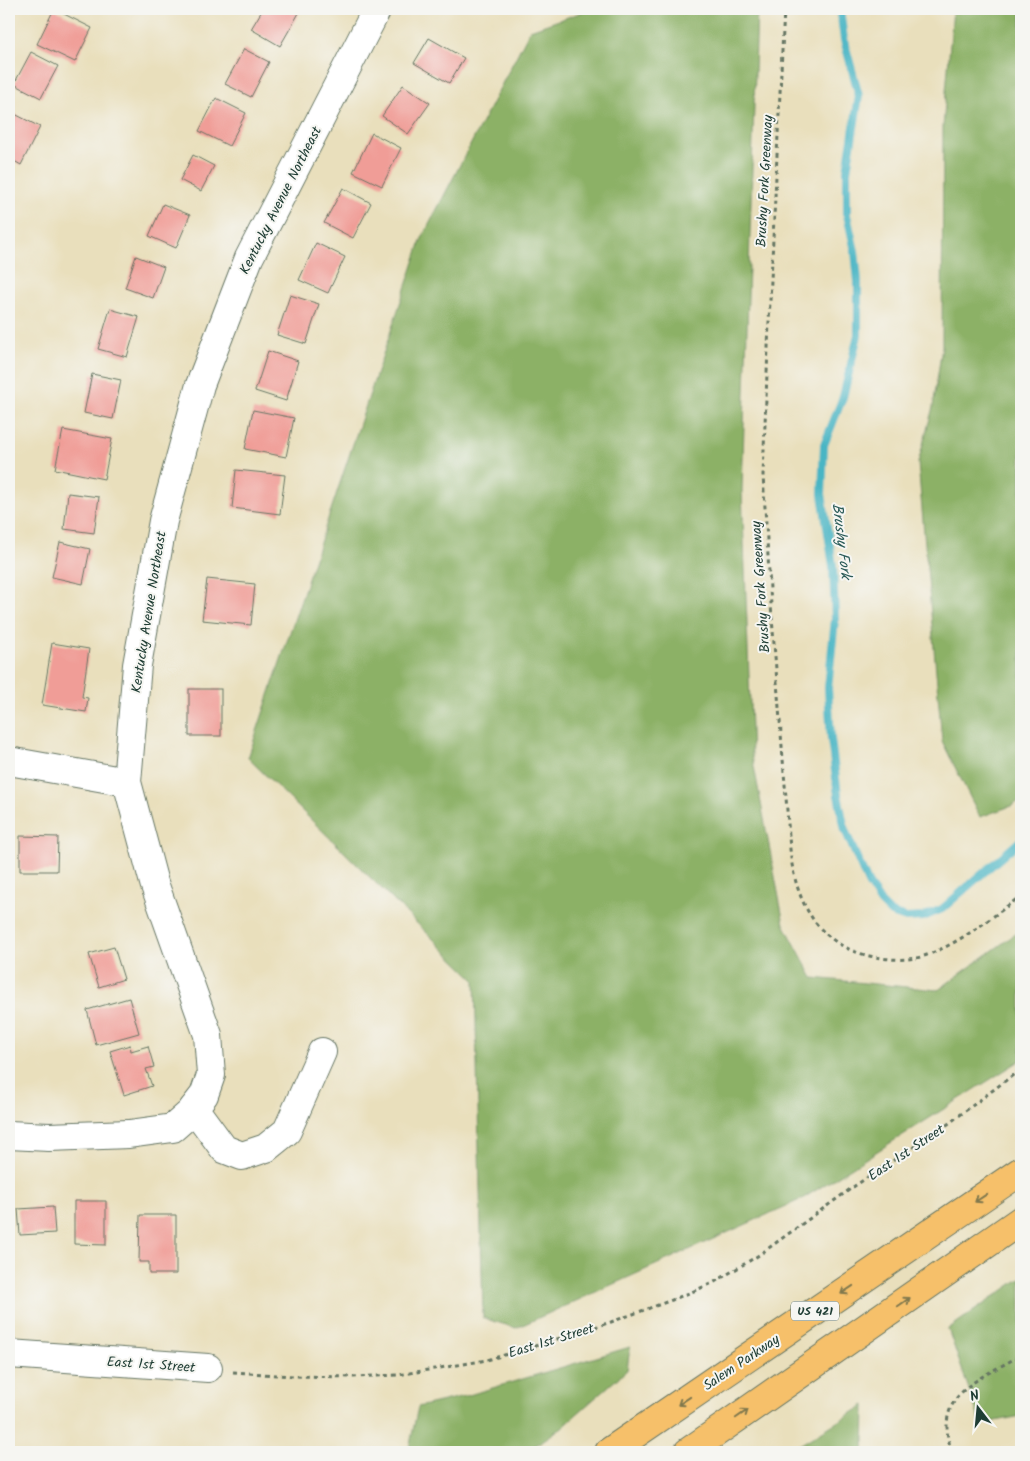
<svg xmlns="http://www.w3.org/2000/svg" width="1030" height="1461" viewBox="0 0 1030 1461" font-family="Kalam,sans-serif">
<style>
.forest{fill:#8cb166;stroke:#56774d}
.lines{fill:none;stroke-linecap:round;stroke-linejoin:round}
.stream{stroke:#49b5c4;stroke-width:8}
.building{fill:#f09d97}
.minor-casing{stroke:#667664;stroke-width:30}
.highway-casing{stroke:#667664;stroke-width:30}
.path{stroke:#667664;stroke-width:3;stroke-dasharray:4 4;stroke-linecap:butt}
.minor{stroke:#fff;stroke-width:28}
.highway{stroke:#f6c06b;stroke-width:28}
.oneway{stroke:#80784d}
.labels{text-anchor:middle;stroke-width:4;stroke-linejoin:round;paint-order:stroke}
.shield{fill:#f6f6f2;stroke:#60746d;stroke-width:1}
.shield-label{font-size:12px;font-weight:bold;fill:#1f3d34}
.street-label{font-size:14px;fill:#1f3d34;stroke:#f6f6f2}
.water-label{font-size:15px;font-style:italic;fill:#2a5b58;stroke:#f6f6f2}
</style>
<rect width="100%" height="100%" fill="#f6f6f2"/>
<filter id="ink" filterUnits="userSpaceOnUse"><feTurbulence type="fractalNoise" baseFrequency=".02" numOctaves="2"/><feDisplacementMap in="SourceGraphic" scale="10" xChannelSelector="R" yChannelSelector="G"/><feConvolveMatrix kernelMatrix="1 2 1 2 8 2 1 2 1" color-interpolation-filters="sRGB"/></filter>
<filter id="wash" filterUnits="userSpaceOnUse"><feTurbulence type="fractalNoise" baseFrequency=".0096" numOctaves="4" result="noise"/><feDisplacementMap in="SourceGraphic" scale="20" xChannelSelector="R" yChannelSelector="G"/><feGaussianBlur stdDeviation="1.12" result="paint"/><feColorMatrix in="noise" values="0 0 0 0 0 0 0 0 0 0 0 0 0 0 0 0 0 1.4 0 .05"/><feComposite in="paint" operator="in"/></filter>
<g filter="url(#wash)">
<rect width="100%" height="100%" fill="#e9dfbc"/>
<g class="forest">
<polygon points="591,9 757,9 742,490 752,756 784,924 813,978 938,990 1021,930 1021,1060 802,1199 516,1328 483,1318 475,980 248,758 422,238 530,30"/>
<polygon points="953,9 1021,9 1021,800 1011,806 980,817 942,741 918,463 933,407 942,347 943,127"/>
<polygon points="1021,1278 1021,1416 981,1424 948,1329"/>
<polygon points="630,1347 627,1370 561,1428 526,1452 407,1452 409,1449 418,1407 469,1395"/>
<polygon points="865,1405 864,1452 788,1452"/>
</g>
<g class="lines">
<polyline class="stream" points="840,9 844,40 859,96 847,171 847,215 855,251 858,281 858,335 843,397 824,445 822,494 833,566 835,619 828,688 831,739 838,795 845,830 868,883 881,903 891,913 906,918 923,917 942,909 1021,840"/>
</g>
<g id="blocks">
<g class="building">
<polygon points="54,9 92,28 75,62 37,44"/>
<polygon points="263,9 291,9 299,13 280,46 251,29"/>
<polygon points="429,38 464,58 449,83 414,63"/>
<polygon points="244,49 269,62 251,97 225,84"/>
<polygon points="31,52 58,66 41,98 14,84"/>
<polygon points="403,85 430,103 408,134 382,116"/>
<polygon points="216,98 246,113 229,146 199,131"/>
<polygon points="9,111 40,127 21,165 9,158"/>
<polygon points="372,133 401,148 382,186 353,172"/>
<polygon points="193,155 214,166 201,191 180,180"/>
<polygon points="343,188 371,203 353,238 324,223"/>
<polygon points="163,204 190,215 176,248 149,236"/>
<polygon points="316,243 345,257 328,293 299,280"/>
<polygon points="136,256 164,267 153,298 125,288"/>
<polygon points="290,295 319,304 306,344 277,335"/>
<polygon points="110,309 139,317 127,357 98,349"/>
<polygon points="268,351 298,361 286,401 255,391"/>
<polygon points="92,374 121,380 113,419 84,413"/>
<polygon points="253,410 294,418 286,457 245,449"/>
<polygon points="63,430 112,439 104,479 55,469"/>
<polygon points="236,470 285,475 280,514 232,508"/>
<polygon points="68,493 99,497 94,533 64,529"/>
<polygon points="60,542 90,549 83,584 52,577"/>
<polygon points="207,579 255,584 251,625 202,620"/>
<polygon points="52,643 89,649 82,697 88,698 86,712 42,705"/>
<rect x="189" y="689" width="32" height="47"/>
<polygon points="20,836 58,837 57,871 20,871"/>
<polygon points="114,947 124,979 99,987 89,954"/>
<polygon points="129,998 139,1033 96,1045 87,1010"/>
<polygon points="130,1045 131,1051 148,1046 154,1067 146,1069 152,1086 124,1095 110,1051"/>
<polygon points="74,1201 106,1201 106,1245 74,1244"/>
<polygon points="53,1207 55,1233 20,1235 18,1209"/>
<polygon points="140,1215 176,1215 176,1274 149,1274 149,1262 139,1262"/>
</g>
</g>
</g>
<g filter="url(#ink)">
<use href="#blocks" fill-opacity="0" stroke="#667664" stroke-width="1"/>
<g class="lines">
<defs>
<g id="minor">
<polyline points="9,761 127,782"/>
<polyline points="194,1108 224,1149 242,1156 266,1148 287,1131 322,1052"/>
<polyline points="9,1135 49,1137 129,1134 173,1128 190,1113 204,1095 211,1075 208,1035 154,883 127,782 137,665 163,521 200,385 249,258 377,9"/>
<polyline points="9,1354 208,1368"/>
</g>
<g id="highway">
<polyline points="609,1452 1021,1171"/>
<polyline points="688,1452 1021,1220"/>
</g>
</defs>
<use href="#minor" class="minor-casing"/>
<use href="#highway" class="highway-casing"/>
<g class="path">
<path d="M784 9 769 322 763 475 771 605 790 849C795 902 818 947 875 957 892 960 911 961 927 955 962 942 992 917 1021 896"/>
<polyline points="233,1372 293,1376 353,1377 398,1375 452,1366 487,1360 532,1347 611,1322 672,1300 713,1283 759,1255 856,1185 944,1127 1021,1069"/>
<path d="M952 1452C931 1394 980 1379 1021 1355"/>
</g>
<use href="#minor" class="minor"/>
<use href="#highway" class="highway"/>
</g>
<defs><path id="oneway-shaft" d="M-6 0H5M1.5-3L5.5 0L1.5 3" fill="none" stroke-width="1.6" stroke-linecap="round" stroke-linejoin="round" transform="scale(1.25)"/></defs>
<g class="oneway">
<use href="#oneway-shaft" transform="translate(981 1198) rotate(146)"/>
<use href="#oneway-shaft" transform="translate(847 1290) rotate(146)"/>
<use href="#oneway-shaft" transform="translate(904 1302) rotate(-35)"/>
<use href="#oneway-shaft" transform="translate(684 1401) rotate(146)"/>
<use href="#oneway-shaft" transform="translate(742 1414) rotate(-35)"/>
</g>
</g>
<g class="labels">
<rect class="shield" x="791" y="1301.5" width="48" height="19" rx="4"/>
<g class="shield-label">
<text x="815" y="1315">US 421</text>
</g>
<g class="street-label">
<text transform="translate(764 181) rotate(-87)" y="5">Brushy Fork Greenway</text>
<text transform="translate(280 200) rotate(-63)" y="5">Kentucky Avenue Northeast</text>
<text transform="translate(760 587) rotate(-94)" y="5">Brushy Fork Greenway</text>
<text transform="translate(148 612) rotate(-81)" y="5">Kentucky Avenue Northeast</text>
<text transform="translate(906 1152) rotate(-34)" y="5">East 1st Street</text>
<text transform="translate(551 1340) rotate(-17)" y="5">East 1st Street</text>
<text transform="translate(741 1362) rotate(-34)" y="5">Salem Parkway</text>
<text transform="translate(151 1364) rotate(4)" y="5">East 1st Street</text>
</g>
<g class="water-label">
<text transform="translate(842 541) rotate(83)" y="5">Brushy Fork</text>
</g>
</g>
<rect width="1030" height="1461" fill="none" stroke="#f6f6f2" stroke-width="30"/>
<g transform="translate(978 1408) rotate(344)" stroke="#f6f6f2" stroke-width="4" paint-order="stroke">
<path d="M0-4L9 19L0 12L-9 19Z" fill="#1f3d34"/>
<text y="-8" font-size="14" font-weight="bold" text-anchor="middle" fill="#1f3d34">N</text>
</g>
</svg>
